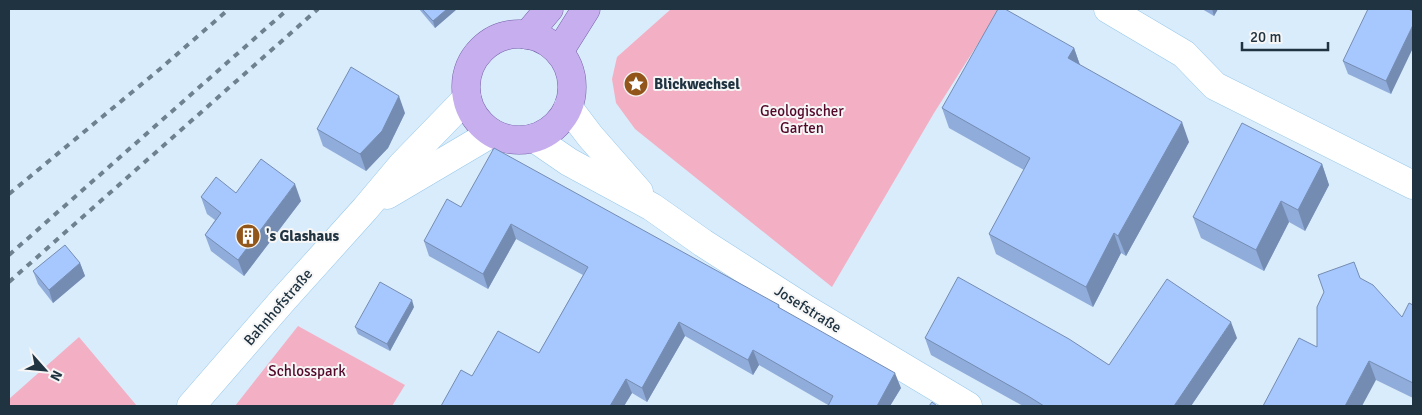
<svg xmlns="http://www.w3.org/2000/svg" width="1422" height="415" viewBox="0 0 1422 415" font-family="Signika,sans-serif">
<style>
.green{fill:#f3b0c4}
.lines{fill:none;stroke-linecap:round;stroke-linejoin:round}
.minor-casing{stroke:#97c8eb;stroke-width:29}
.major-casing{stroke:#7460aa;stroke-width:29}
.minor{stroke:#fff;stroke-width:28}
.major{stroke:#c7aeee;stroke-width:28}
.rail{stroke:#6e818f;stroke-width:4;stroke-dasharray:6 6;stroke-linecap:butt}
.wall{fill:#90acda}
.shaded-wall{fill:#758cb2}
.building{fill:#a7c8fe;stroke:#758cb2}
.labels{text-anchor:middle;stroke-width:4;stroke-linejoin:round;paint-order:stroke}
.poi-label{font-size:15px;font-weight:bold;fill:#203341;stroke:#f6f6f6;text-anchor:start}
.park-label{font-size:15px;fill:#53082a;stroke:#f6f6f6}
.street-label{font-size:15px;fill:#203341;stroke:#f6f6f6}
</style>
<rect width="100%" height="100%" fill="#d9ecfb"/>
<g class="green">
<polygon points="671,9 1000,9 934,113 832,287 635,129 616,103 612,79 617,57"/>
<polygon points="298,326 405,385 392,406 235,406"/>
<polygon points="79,337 137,406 9,406 9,399"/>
</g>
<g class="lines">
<defs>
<g id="minor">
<polyline points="1108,9 1184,54 1215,86 1413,185"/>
<polyline points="568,107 590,136 639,192"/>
<polyline points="534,138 569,162 652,207 703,243 806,309 968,406"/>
<polyline points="387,195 492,133"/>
<polyline points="191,406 283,300 365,209 402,165 467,98"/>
</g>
<g id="major">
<circle cx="519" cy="87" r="53"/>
<polyline points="527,35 549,9"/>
<polyline points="559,52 586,9"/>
</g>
</defs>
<use href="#minor" class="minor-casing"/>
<use href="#major" class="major-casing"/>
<use href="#minor" class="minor"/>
<use href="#major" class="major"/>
<g class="rail">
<polyline points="9,194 160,69 229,9"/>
<polyline points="9,255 288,9"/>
<polyline points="9,282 318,9"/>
</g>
</g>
<g class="wall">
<polygon points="419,9 457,9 435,28"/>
<polygon points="1202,9 1218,9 1214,16"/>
<polygon points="1413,11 1391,94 1348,74 1343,61"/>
<polygon points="1074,48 1080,65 1189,142 1126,256 1121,253 1093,307 996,254 989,234 1024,170 949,128 942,108"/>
<polygon points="405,113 388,148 366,171 323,146 317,129"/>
<polygon points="1322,164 1329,185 1305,231 1289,222 1264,271 1201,238 1193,217"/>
<polygon points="236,193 301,201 244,276 211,251 205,235 215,220 207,214 201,197"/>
<polygon points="461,207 779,305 780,308 901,388 890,406 828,406 828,405 759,365 753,375 685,336 647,402 632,393 624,406 441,406 472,376 539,353 583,275 516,239 488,289 429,256 424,241"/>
<polygon points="80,263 85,276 53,303 38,284 33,271"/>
<polygon points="1360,279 1402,317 1413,305 1413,398 1376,380 1317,347"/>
<polygon points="414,307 390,351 358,334 355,327"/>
<polygon points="925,338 1109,365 1237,338 1191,406 1023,406 931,355"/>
</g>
<g class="shaded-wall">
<polygon points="447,9 457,9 435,28 433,21"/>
<polygon points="1212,9 1218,9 1214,16"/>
<polygon points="1413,25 1413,48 1391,94 1386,81"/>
<polygon points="1074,48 1081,68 1068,58"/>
<polygon points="399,96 405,113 388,148 366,171 360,154"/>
<polygon points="1182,122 1189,142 1126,256 1118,236"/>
<polygon points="1322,164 1329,185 1305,231 1298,210"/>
<polygon points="295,184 301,201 244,276 238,260"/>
<polygon points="1281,201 1289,222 1264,271 1256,250"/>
<polygon points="511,224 516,239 488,289 483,274"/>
<polygon points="1114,233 1121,253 1093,307 1086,287"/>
<polygon points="80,263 85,276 53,303 49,290"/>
<polygon points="412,300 414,307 390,351 387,344"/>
<polygon points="679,322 685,336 647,402 642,388"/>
<polygon points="1231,322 1237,338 1191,406 1174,406"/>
<polygon points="753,350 759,365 753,375 748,360"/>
<polygon points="1369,361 1376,380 1362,406 1345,406"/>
<polygon points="895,373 901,388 890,406 877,406"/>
<polygon points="626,379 632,393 624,406 610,406"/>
</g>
<g class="building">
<polygon points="422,9 447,9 433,21"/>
<polygon points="998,9 1005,9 1074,48 1068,58 1182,122 1118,236 1114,233 1086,287 989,234 1030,158 942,108"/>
<polygon points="1368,9 1408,9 1413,11 1413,25 1386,81 1343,61"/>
<polygon points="351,67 399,96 382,131 360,154 317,129"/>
<polygon points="1242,123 1322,164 1298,210 1281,201 1256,250 1193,217"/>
<polygon points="494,148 779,305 778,307 895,373 877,406 828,406 833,396 753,350 748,360 679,322 642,388 626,379 610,406 441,406 461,370 472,376 498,331 539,353 588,267 511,224 483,274 424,241 447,199 461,207"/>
<polygon points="261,159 295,184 238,260 205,235 221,213 201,197 216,177 236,193"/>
<polygon points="65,245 80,263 49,290 33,271"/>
<polygon points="1354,262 1360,278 1373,285 1402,317 1409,303 1413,305 1413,383 1369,361 1345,406 1263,406 1299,338 1317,347 1317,307 1324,292 1318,275"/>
<polygon points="958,277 1069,339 1109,365 1167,279 1231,322 1174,406 1044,406 1028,396 925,338"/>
<polygon points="380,282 412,300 387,344 355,327"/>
<polygon points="932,402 937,406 929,406"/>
</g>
<defs>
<symbol id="sight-disc" viewBox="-11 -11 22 22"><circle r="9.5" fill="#93561a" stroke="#f6f6f6"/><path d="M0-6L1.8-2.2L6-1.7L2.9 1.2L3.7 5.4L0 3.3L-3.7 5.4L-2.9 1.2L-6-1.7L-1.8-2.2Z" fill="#fff"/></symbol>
<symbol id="building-disc" viewBox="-11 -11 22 22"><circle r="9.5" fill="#93561a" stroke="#f6f6f6"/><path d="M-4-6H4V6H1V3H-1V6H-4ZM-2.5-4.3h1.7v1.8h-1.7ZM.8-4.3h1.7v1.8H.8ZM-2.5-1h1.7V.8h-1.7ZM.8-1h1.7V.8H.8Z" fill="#fff"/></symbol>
</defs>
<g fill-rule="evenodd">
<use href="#sight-disc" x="622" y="70" width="28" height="28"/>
<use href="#building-disc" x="234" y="222" width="28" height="28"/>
</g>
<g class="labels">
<g class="poi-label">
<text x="654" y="89">Blickwechsel</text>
<text x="266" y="241">'s Glashaus</text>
</g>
<g class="park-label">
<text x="802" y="116">Geologischer<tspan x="802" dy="17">Garten</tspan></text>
<text x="307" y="376">Schlosspark</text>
</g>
<g class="street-label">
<text transform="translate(278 307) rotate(-49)" y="5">Bahnhofstraße</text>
<text transform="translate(808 309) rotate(32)" y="5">Josefstraße</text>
</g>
</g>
<rect width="1422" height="415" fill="none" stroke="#203341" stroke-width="20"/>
<g transform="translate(45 370) rotate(117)" stroke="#f6f6f6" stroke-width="4" paint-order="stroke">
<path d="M0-4L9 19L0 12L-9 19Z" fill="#203341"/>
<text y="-8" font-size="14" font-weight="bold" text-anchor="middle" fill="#203341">N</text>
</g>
<path d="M1242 42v8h86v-8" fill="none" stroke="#203341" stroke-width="2.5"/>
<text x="1250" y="42" font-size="15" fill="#203341" stroke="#f6f6f6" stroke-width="4" paint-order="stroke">20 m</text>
</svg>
